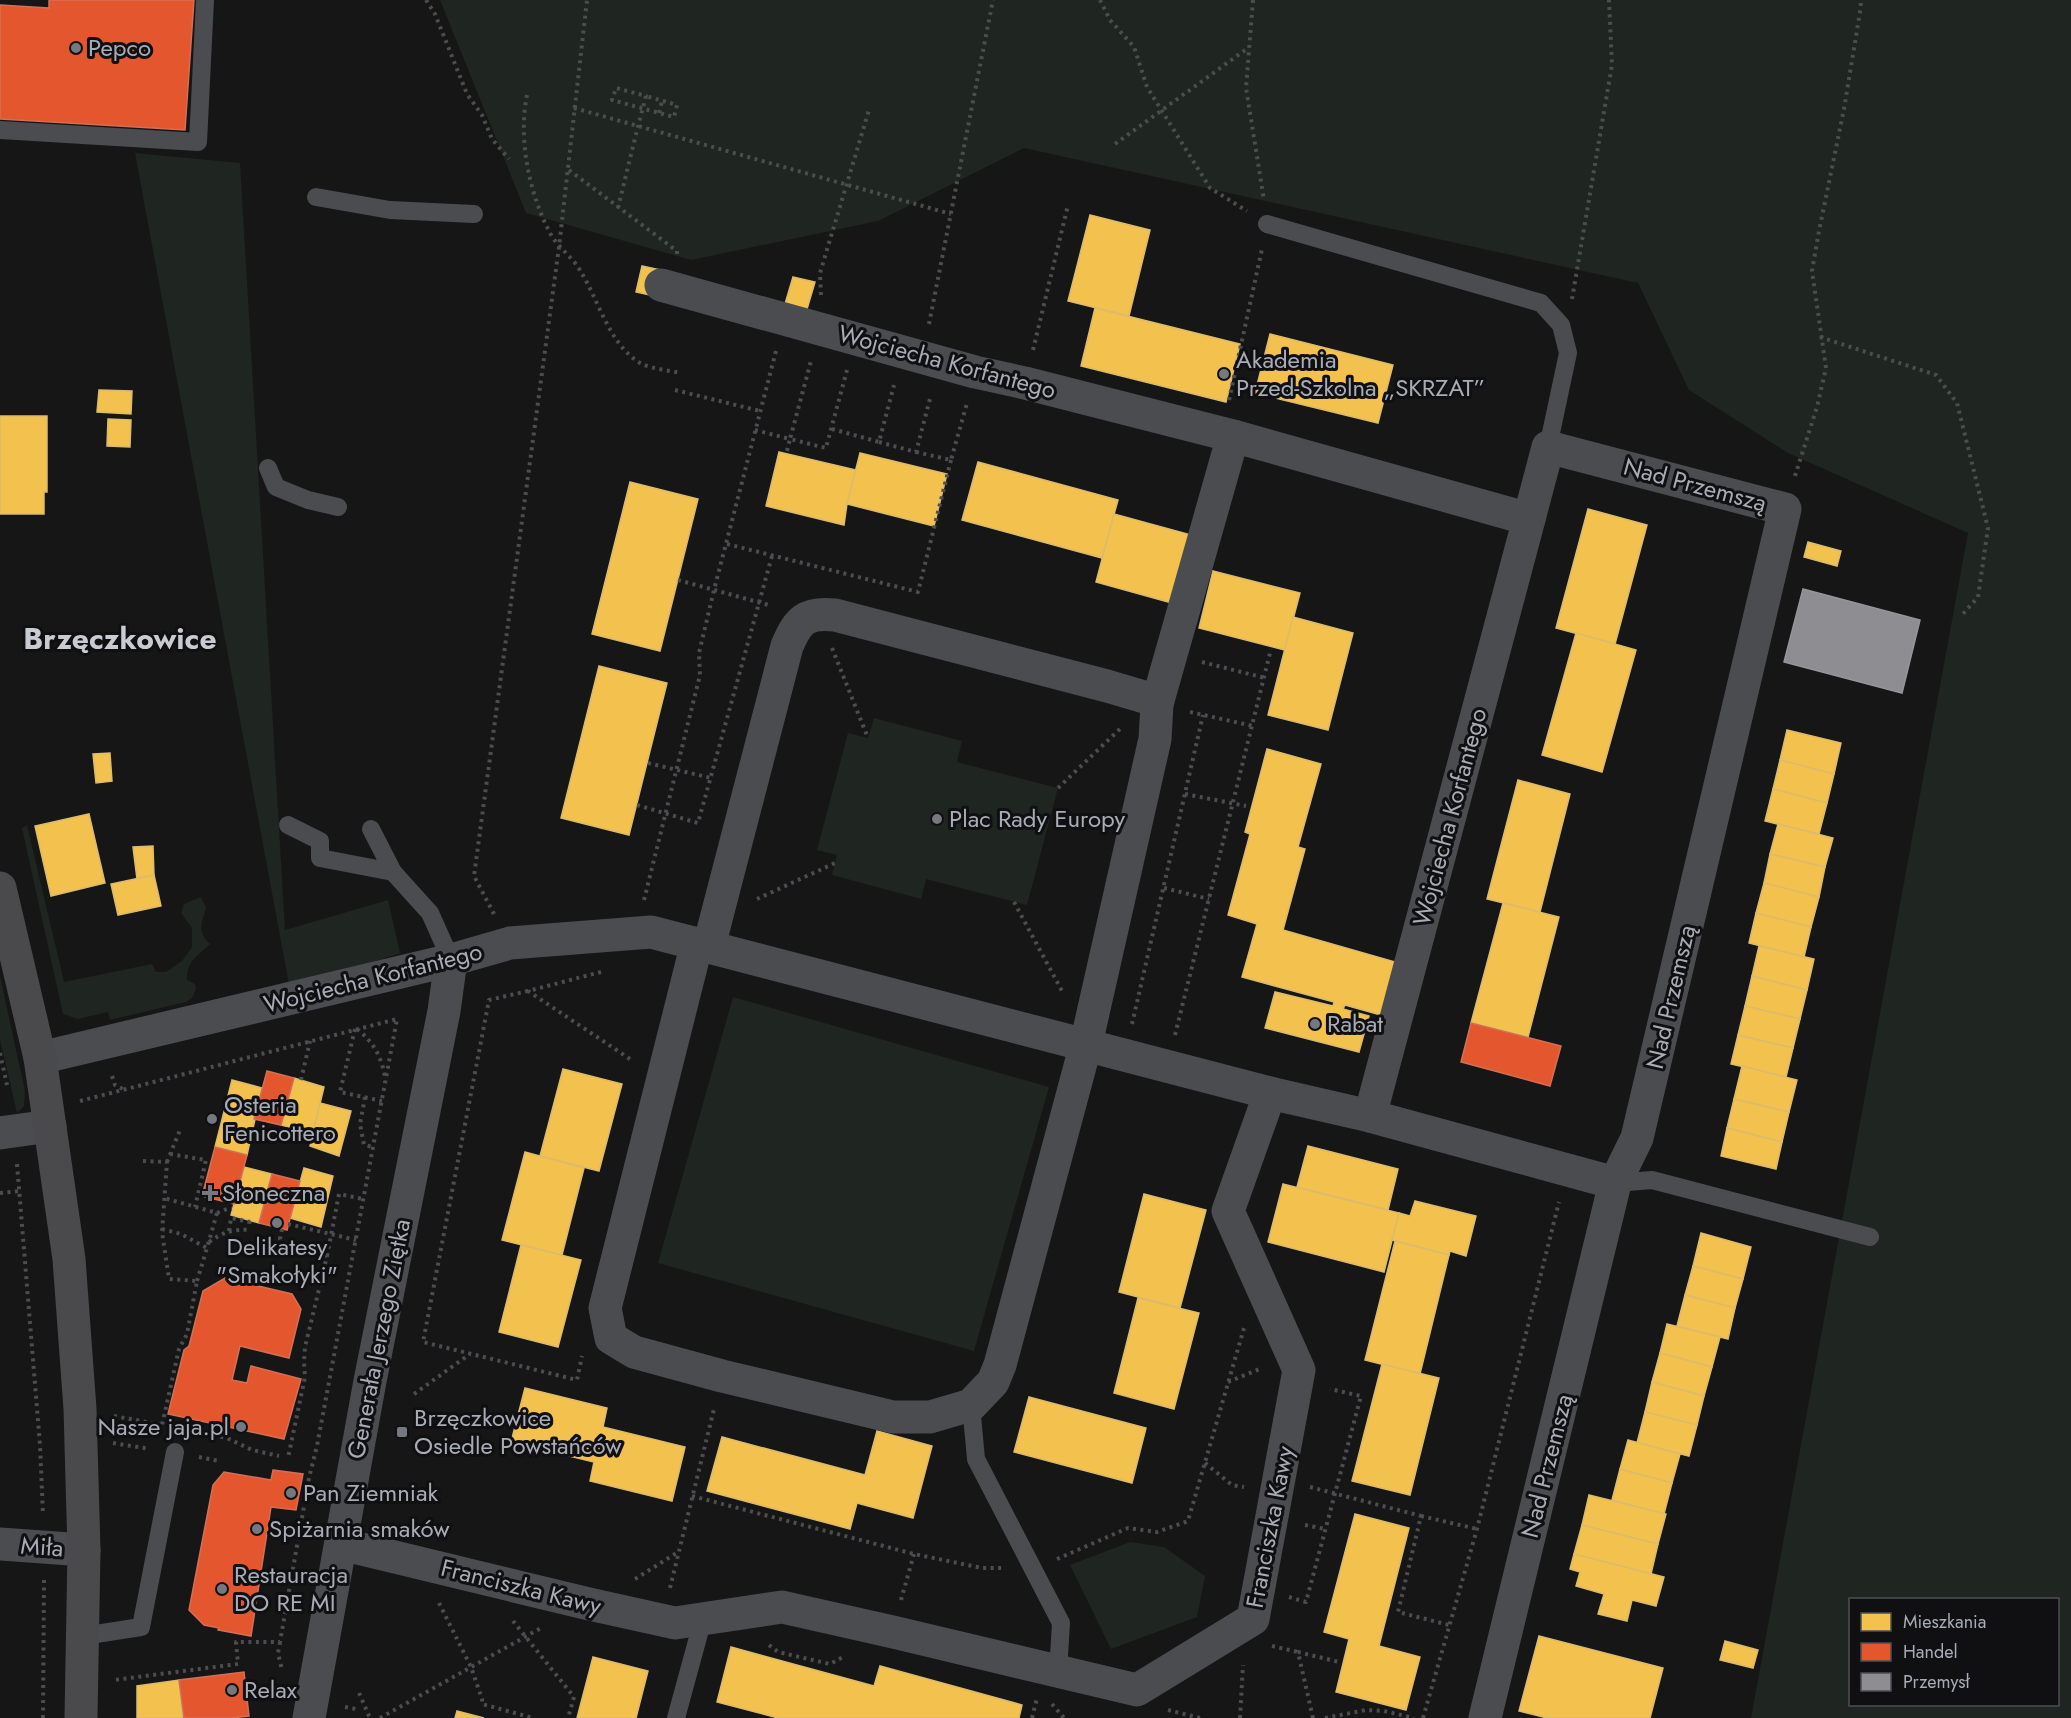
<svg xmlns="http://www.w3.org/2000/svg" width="2071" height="1718" viewBox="0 0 2071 1718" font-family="Jost,sans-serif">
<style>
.green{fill:#1f2520;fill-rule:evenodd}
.homes{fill:#f2c14e;stroke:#dcbb6d;stroke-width:1.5}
.shops{fill:#e4572e;stroke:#d27057;stroke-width:1.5}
.industry{fill:#8d8d92;stroke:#95969d;stroke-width:1.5}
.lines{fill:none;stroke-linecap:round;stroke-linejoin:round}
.path{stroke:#4c4d50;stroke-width:4;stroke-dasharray:3 4.5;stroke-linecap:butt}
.lane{stroke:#4b4c4f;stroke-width:18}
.street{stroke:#4b4c4f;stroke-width:33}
.secondary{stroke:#4a4a4d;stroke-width:33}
.poi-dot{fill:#75787e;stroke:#101012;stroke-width:2}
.labels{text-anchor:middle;stroke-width:6;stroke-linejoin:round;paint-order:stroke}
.poi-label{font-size:24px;fill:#a8acb6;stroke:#101012;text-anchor:start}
.street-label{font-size:24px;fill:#a8acb6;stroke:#101012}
.district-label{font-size:30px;font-weight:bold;fill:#c9cbd2;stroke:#101012}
</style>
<rect width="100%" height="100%" fill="#161616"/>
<g class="green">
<path d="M440 0H2071V1718H1751L1968 533 1788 453 1689 390 1638 283 1024 148 878 221 691 260 526 213ZM1850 1600H2058V1704H1850Z"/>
<polygon points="135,153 240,163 285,930 388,900 400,953 290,990"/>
<polygon points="874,718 962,741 957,762 1058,788 1027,905 926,879 921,899 832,875 837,855 817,850 848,733 868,738"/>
<path d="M27 825 64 982 152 964 156 972H166L182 961 192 947V928L181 913 184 904 201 897 206 908C201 925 197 931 210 944 198 955 186 962 187 980L195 984 196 989 192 998 186 1002 110 1020 108 1012 78 1019 63 1014 22 828Z"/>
<polygon points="0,976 25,1091 24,1106 17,1113 0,1040"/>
<polygon points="733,997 1049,1087 974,1351 658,1263"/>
<polygon points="1130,1542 1164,1547 1205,1576 1197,1617 1111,1649 1070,1565"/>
</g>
<g class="homes">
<polygon points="1090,215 1150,230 1129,316 1068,301"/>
<polygon points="642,266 661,270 655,296 636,292"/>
<polygon points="793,277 815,282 807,309 785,304"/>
<polygon points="1095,308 1240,344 1226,402 1081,366"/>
<polygon points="1270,334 1393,365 1378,423 1255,393"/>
<polygon points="99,390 132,391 131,414 97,412"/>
<polygon points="0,416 47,416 47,492 44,492 44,514 0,514"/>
<polygon points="108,419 131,420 130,447 107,446"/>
<polygon points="779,452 856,470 847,504 844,525 766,506"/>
<polygon points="860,453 947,474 934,526 847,504"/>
<polygon points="978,462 1118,500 1102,558 962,520"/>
<polygon points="630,482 698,499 660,651 592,634"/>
<polygon points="1588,509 1647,525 1615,644 1556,628"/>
<polygon points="1114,514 1191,535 1172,603 1096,582"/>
<polygon points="1808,542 1841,551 1837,566 1804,557"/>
<polygon points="1213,571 1300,593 1285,650 1199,628"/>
<polygon points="1293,617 1353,633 1328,730 1268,715"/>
<polygon points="1576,633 1636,650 1602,772 1542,755"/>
<polygon points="599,666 667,683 629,835 561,818"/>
<polygon points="1787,730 1841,743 1834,774 1780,760"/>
<polygon points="1267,749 1321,764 1298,847 1305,849 1283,930 1395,962 1381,1015 1345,1005 1343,1009 1369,1016 1359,1052 1265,1028 1275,992 1333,1006 1334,1002 1242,977 1257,924 1228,915 1250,834 1245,832"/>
<polygon points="110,753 112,781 96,783 93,754"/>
<polygon points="1780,760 1834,774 1827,803 1773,789"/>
<polygon points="1518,780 1570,794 1540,912 1487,899"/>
<polygon points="1773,789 1827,803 1819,834 1765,821"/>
<polygon points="89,814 105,883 51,896 35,826"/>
<polygon points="1778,824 1833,838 1825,867 1770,854"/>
<polygon points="153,846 154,875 137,879 133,847"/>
<polygon points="1770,854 1825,867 1819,897 1764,883"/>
<polygon points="154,875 161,906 118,915 111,884"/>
<polygon points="1764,883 1819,897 1811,927 1756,913"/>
<polygon points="1503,903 1559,917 1528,1037 1471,1023"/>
<polygon points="1756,913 1811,927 1804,957 1749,943"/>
<polygon points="1759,946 1814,959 1807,990 1752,976"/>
<polygon points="1752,976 1807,990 1800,1019 1745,1006"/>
<polygon points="1745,1006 1800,1019 1793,1048 1738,1035"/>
<polygon points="1738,1035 1793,1048 1786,1077 1731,1064"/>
<polygon points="1742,1066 1797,1080 1789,1112 1734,1099"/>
<polygon points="563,1069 622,1084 599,1171 540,1156"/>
<polygon points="294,1078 324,1087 313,1133 281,1125"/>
<polygon points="232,1080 262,1088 247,1155 215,1147"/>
<polygon points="1734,1099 1789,1112 1782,1142 1727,1128"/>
<polygon points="320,1103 351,1111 339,1156 310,1146"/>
<polygon points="1727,1128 1782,1142 1776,1169 1721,1156"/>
<polygon points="1308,1146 1398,1169 1388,1210 1297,1187"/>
<polygon points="525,1152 584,1168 562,1255 502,1240"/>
<polygon points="244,1167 272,1174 259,1223 231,1215"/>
<polygon points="304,1168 333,1176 321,1227 290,1218"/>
<polygon points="1283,1184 1399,1213 1384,1272 1268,1242"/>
<polygon points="1144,1194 1206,1210 1180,1308 1119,1292"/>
<polygon points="1415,1201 1476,1216 1466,1256 1450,1251 1449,1255 1392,1240 1399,1213 1410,1216"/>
<polygon points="1701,1233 1751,1247 1743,1279 1693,1266"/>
<polygon points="1395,1241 1449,1255 1420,1374 1365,1360"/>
<polygon points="521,1245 581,1260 558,1347 499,1332"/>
<polygon points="1693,1266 1743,1279 1735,1308 1685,1295"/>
<polygon points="1685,1295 1735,1308 1728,1339 1677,1326"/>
<polygon points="1138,1298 1199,1313 1174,1409 1114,1393"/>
<polygon points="1667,1324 1720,1337 1712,1367 1660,1353"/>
<polygon points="1660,1353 1712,1367 1704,1396 1652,1382"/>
<polygon points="1382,1364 1439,1378 1410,1495 1352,1481"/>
<polygon points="1652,1382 1704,1396 1697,1425 1645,1412"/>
<polygon points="525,1388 607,1408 603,1427 685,1447 672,1501 590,1481 594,1462 511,1442"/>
<polygon points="1029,1397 1146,1428 1132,1483 1014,1452"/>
<polygon points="1645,1412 1697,1425 1689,1456 1637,1443"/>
<polygon points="877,1431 932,1446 913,1518 857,1503 850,1529 707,1491 722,1437 865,1475"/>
<polygon points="1628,1440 1680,1454 1672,1483 1620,1469"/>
<polygon points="1620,1469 1672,1483 1664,1514 1612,1500"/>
<polygon points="1589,1495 1666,1514 1658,1544 1582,1525"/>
<polygon points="1355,1514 1409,1528 1379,1646 1420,1657 1406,1710 1336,1692 1349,1639 1324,1632"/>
<polygon points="1582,1525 1658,1544 1651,1574 1574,1554"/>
<polygon points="1574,1554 1664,1577 1656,1606 1632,1600 1627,1621 1598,1614 1604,1594 1576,1586 1580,1572 1570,1569"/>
<polygon points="1539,1636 1663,1668 1650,1718 1547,1718 1519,1711"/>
<polygon points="1725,1641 1758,1650 1753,1668 1720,1660"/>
<polygon points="731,1647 874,1686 880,1666 1022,1705 1019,1718 778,1718 717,1702"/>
<polygon points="593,1657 648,1671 636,1718 577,1718"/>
<polygon points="179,1680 183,1718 137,1718 137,1686"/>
<polygon points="457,1711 484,1718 455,1718"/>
</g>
<g class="shops">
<polygon points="49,0 194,0 185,130 0,119 0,5 49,8"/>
<polygon points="1471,1023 1561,1046 1550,1086 1461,1062"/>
<polygon points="267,1071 294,1078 281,1125 254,1119"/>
<polygon points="215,1147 247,1155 234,1204 202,1196"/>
<polygon points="272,1174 300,1181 287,1230 259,1223"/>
<polygon points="225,1278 292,1294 301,1309 289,1358 240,1346 232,1380 247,1383 251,1366 301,1379 284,1439 168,1414 184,1350 189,1346 203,1291"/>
<polygon points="273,1470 303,1474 296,1510 271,1507 251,1636 218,1630 219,1628 204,1625 189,1610 213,1485 224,1472 271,1480"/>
<polygon points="244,1672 249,1716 232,1718 184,1718 179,1680"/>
</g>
<polygon class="industry" points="1803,589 1920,620 1902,693 1784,662"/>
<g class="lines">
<g class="path">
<polyline points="426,0 435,14 467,94 482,115 492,139 509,159"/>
<polyline points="1100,0 1110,20 1134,47 1147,87 1210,188 1247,211"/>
<polyline points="1253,0 1246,88 1264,200"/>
<path d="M527 95C518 139 529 193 550 233 558 248 573 257 581 272 599 301 609 344 640 363 651 369 668 370 680 373"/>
<polyline points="574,108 951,214"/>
<polyline points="659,113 662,101"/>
<polyline points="1115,144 1248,48"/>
<polyline points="569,170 677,251 677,255"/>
<path d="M618 208C627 171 636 133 646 96L616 88 612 100 674 117 677 105 646 96"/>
<polyline points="821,295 820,273 869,110"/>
<polyline points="1572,299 1612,65 1609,0"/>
<polyline points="929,324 993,0"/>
<polyline points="1820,337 1936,375 1957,403 1988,528 1978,597 1962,615"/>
<polyline points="1033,350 1068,205"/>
<polyline points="675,390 760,411"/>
<polyline points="1229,400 1262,249"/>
<polyline points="832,429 879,442 894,385"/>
<polyline points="755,430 790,439 811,361"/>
<polyline points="879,442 916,452 931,395"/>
<polyline points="787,451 790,439 826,448 847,370"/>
<polyline points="916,452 951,460 967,403"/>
<polyline points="1795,476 1817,407 1826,368 1812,271 1819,231 1844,109 1861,6 1860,0"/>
<polyline points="727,544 918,592 951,460"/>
<polyline points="678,580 772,606"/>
<polyline points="832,648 868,738"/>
<polyline points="1202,662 1265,678"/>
<polyline points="1190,712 1253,726"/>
<polyline points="648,763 711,778"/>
<polyline points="1058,788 1122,727"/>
<polyline points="1185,794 1246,806"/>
<polyline points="637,805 698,823 772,556"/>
<polyline points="1164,888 1209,899"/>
<polyline points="757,899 835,863"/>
<polyline points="644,900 700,675 699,653 714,590 776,351"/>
<polyline points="1014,902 1062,991"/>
<polyline points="494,914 474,876 559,247 587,0"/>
<polyline points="601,972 528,991 633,1061"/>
<polyline points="528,991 489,1000 423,1342 577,1380 582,1356"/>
<polyline points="1132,1024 1203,715"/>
<polyline points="355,1029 340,1092 382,1101"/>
<path d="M357 1029C373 1042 381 1055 385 1077"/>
<polyline points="1175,1035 1271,649"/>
<polyline points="0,1053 7,1085"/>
<polyline points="112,1076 115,1085 123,1089"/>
<polyline points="301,1080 310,1041"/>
<polyline points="365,1097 360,1124 364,1145 373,1147"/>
<polyline points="80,1101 397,1019 317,1446 309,1478 280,1642 236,1642 238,1664 114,1680"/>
<polyline points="170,1154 206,1160 195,1207"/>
<polyline points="143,1161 167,1162 162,1232 169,1279 197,1281 187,1334 179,1349 162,1425"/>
<polyline points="167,1162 180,1130"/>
<polyline points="17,1164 40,1445 43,1515"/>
<polyline points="0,1193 19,1191"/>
<polyline points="217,1213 227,1209 232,1209"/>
<polyline points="288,1224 356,1240"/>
<polyline points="162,1229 181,1234 207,1248 217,1213 164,1198"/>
<polyline points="282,1229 280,1239 286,1247 327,1256 305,1347 304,1362 305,1377 288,1458"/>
<polyline points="229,1231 231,1218 250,1222 251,1220"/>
<path d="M209 1242C223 1232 233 1229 250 1230"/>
<polyline points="327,1256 339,1194 363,1199"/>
<polyline points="197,1281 207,1248"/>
<polyline points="1228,1382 1262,1368"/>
<polyline points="414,1394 470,1354"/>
<polyline points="114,1416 163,1425"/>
<polyline points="191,1431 227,1438 252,1450 279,1456"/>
<polyline points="113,1443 150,1449"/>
<polyline points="199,1457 219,1461"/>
<polyline points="1205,1463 1232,1485 1244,1487"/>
<polyline points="1310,1487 1421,1516 1398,1612 1449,1625"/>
<polyline points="692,1496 914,1554 982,1568 1003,1568"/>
<polyline points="1421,1516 1477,1529"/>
<polyline points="1305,1525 1325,1529"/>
<polyline points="1057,1559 1128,1528 1157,1532 1188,1521 1244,1328"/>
<polyline points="635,1579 678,1552"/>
<polyline points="670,1588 714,1409"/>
<polyline points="1289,1597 1306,1602 1361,1396 1330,1389"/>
<polyline points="901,1600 914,1554"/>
<polyline points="439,1603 471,1667 482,1699 482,1704 533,1718"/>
<polyline points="513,1621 574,1697 568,1718"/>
<polyline points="280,1642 278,1653 282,1670"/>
<polyline points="769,1645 778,1652 830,1664 845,1656"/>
<polyline points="1272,1646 1298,1652"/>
<polyline points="359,1693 370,1718"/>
<polyline points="1052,1704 1064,1718"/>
<polyline points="345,1707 356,1709"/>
<polyline points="1168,1710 1200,1718"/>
<polyline points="43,1718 44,1580"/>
<polyline points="380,1718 541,1628"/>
<polyline points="1032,1718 1037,1698"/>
<polyline points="1240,1718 1243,1665"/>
<polyline points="1313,1718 1298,1652 1339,1662"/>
<polyline points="1325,1718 1366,1710 1384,1711 1414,1718"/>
<polyline points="1423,1718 1477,1529 1559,1202"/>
</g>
<g class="lane">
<polyline points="0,130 198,142 205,0"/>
<polyline points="316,197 390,210 474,214"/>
<polyline points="1267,224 1541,303 1561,325 1568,353 1548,447"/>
<polyline points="268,468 276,487 308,500 338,507"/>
<polyline points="288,825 320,841 320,858 393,872 371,829"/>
<polyline points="393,872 430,913 451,960"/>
<polyline points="1615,1183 1652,1180 1870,1237"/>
<polyline points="971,1405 976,1459 1061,1623 1058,1672"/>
<polyline points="83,1636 141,1627 175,1452"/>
<polyline points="676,1718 703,1619"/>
</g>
<g class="street">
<polyline points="661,285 975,372 1025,383 1233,436 1157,704"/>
<polyline points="1233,436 1529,519 1370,1116"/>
<path d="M697 943 605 1308 611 1338 634 1352 722 1376 893 1417H930L971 1405 993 1382 1000 1365 1086 1044 1155 739 1157 704 1151 699 1107 686 835 615C806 612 798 620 787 646L709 946"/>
<polyline points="40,1058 451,960 510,943 651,932 1270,1093 1370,1116 1615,1183"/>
<polyline points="0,1133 50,1126"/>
<polyline points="0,1544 84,1550"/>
<polyline points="341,1544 589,1604 675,1623 782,1607 893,1632 1137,1690 1253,1619 1299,1370 1228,1211 1270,1093"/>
<polyline points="309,1718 370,1381 444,1011 451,960"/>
<polyline points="1485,1718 1615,1183 1637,1138 1785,509 1548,447 1529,519"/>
</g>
<polyline class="secondary" points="0,888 40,1058 69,1259 80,1409 84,1550 81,1718"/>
</g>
<g class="poi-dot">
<circle cx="76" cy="48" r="6"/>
<circle cx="1224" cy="374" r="6"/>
<circle cx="937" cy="819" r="6"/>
<circle cx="1315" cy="1024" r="6"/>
<circle cx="212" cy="1119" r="6"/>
<path d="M207 1184h6v6h6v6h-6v6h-6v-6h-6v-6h6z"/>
<circle cx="277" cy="1223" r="6"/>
<circle cx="241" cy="1427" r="6"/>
<rect x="396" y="1426" width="12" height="12" rx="3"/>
<circle cx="291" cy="1493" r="6"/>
<circle cx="257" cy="1529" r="6"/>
<circle cx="222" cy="1589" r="6"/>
<circle cx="232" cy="1690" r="6"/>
</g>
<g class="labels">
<g class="poi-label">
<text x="88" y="56">Pepco</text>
<text x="1236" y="368">Akademia<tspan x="1236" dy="28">Przed-Szkolna „SKRZAT”</tspan></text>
<text x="949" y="827">Plac Rady Europy</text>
<text x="1327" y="1032">Rabat</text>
<text x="224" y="1113">Osteria<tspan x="224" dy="28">Fenicottero</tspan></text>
<text x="222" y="1201">Słoneczna</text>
<text x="277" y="1255" text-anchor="middle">Delikatesy<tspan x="277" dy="28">"Smakołyki"</tspan></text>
<text x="414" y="1426">Brzęczkowice<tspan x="414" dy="28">Osiedle Powstańców</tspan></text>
<text x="229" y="1435" text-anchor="end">Nasze jaja.pl</text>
<text x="303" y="1501">Pan Ziemniak</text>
<text x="269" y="1537">Spiżarnia smaków</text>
<text x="234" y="1583">Restauracja<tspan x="234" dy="28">DO RE MI</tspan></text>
<text x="244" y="1698">Relax</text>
</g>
<g class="street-label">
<text transform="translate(947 362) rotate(15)" y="8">Wojciecha Korfantego</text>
<text transform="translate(1695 485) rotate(15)" y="8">Nad Przemszą</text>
<text transform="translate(1450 817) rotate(-75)" y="8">Wojciecha Korfantego</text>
<text transform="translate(373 978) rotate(-14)" y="8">Wojciecha Korfantego</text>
<text transform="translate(1671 997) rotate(-77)" y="8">Nad Przemszą</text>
<text transform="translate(379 1339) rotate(-79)" y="8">Generała Jerzego Ziętka</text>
<text transform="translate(1547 1466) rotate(-76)" y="8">Nad Przemszą</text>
<text transform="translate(1270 1527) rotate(-79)" y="8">Franciszka Kawy</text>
<text transform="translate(42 1547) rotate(4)" y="8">Miła</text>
<text transform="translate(521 1587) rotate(14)" y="8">Franciszka Kawy</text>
</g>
<g class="district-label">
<text x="120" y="649">Brzęczkowice</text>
</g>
</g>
<rect x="1849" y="1598" width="210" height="108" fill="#101012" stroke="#4d4e54" stroke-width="1.5"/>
<rect x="1861" y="1613" width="30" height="18" fill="#f2c14e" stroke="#4d4e54" stroke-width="1.5"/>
<text x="1903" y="1628" font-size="18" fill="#a8acb6">Mieszkania</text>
<rect x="1861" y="1643" width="30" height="18" fill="#e4572e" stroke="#4d4e54" stroke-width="1.5"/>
<text x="1903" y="1658" font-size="18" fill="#a8acb6">Handel</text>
<rect x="1861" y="1673" width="30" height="18" fill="#8d8d92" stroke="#4d4e54" stroke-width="1.5"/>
<text x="1903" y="1688" font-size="18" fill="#a8acb6">Przemysł</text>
</svg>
